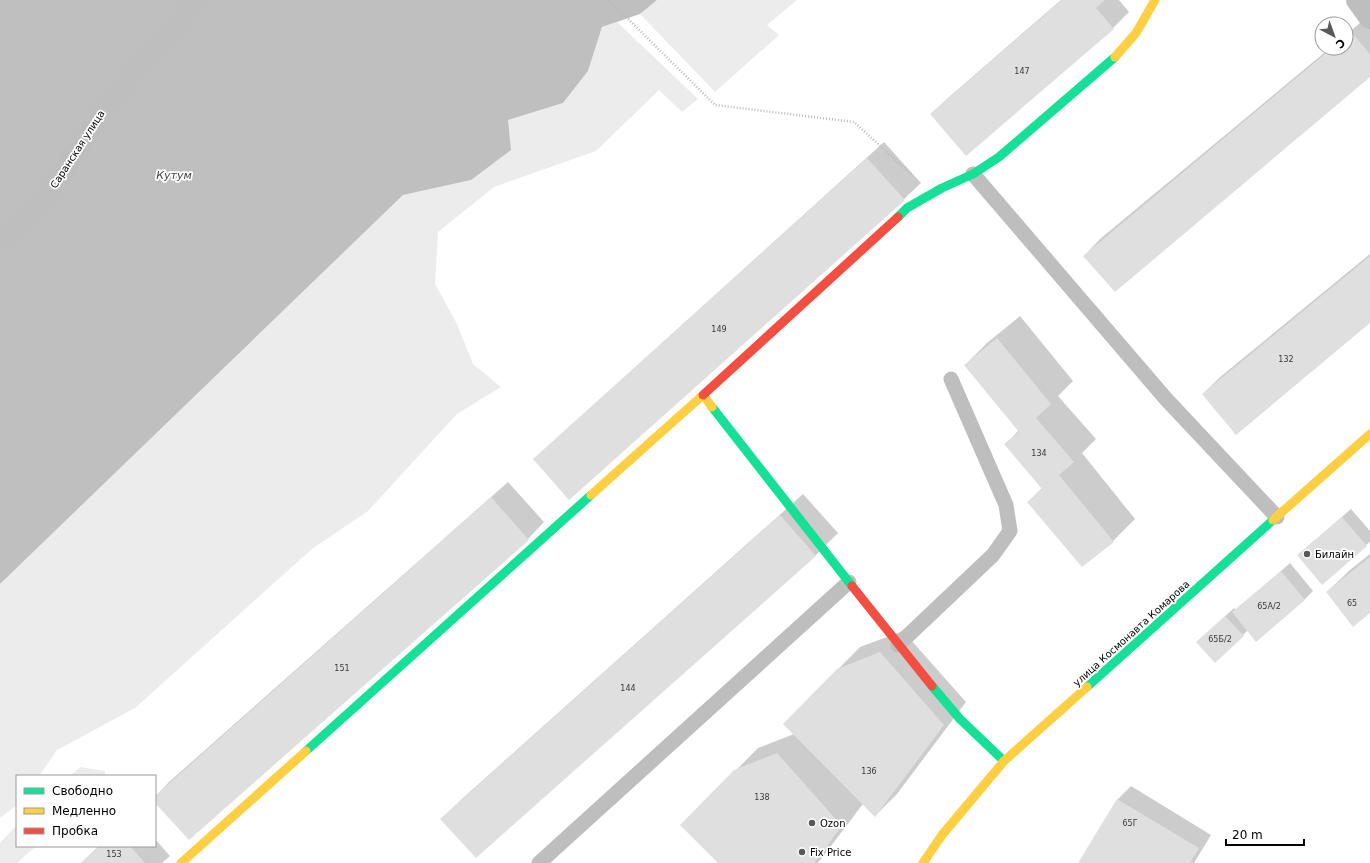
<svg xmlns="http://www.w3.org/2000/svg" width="1370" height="863" viewBox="0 0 1370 863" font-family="'DejaVu Sans',sans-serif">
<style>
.green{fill:#ececec}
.water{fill:#bfbfbf}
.shadow{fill:#0003}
.building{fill:#dfdfdf}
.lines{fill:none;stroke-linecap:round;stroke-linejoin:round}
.path{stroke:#b9b9b9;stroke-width:2.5;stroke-dasharray:1 2;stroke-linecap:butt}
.lane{stroke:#bebebe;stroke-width:15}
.street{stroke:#bebebe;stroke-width:22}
.fast{stroke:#16e098;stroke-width:9}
.slow{stroke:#ffcf43;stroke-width:9}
.jam{stroke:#f24e42;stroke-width:9}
.poi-dot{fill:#595959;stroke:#fff;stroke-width:1.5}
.labels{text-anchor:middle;stroke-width:3.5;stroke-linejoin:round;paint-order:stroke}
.number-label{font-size:8px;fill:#383838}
.street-label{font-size:10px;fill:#000;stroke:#fff}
.poi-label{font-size:10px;fill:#000;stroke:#fff;text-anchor:start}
.water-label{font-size:11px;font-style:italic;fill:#444;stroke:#fff}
</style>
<rect width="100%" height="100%" fill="#fff"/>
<g class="green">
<polygon points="657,0 797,0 767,25 779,35 715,92 640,14"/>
<polygon points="617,22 698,99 682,112 659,90 596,151 494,187 438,232 435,284 457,324 473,364 501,387 457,414 368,511 312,549 135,708 57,750 39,776 17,776 17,805 0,818 0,584 403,195 471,180 508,120 563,103 588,71 602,27"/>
<polygon points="80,767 105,771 105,776 70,776"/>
<polygon points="17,825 17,846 36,846 17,863 0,863 0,843"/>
</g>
<polygon class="water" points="0,0 657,0 640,14 602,27 588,71 563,103 508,120 511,150 471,180 403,195 0,584"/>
<g class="shadow">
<polygon points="1061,0 1119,0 1129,12 1113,28 931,114 948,98"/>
<polygon points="1368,16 1370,18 1370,76 1084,256 1100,239 1330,48 1346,48 1346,35"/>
<polygon points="884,142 921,183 904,199 534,459"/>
<polygon points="1370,254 1370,322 1203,394 1219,378"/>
<polygon points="1020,316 1073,381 1058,396 1096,439 1082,453 1135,519 1113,541 1082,566 1028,502 1042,488 1006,444 1019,430 965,365 987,343"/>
<polygon points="508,482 544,522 528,539 155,801 155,797 169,782"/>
<polygon points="803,494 838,533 815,556 441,819 464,797"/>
<polygon points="1351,509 1370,531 1370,542 1366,545 1298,555"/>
<polygon points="1370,554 1370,612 1327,592 1350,570"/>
<polygon points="1290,563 1313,591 1305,599 1257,640 1248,630 1243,635 1206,634 1234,608 1236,610"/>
<polygon points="903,631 966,702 897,794 875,816 863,804 818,863 720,863 682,825 758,748 794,734 784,724 860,647"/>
<polygon points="1131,786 1211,835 1194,863 1079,863 1118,799"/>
<polygon points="155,839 170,856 162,863 81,863 99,846 155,846"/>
</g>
<g class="building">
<polygon points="1062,0 1105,0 1096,8 1114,29 966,156 930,114"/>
<polygon points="1351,32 1370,54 1370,77 1115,292 1083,256 1332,48 1346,48 1346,36"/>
<polygon points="867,158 905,200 569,500 533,459"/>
<polygon points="1370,256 1370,323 1236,435 1202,394"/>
<polygon points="997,338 1051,404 1036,418 1074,462 1059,475 1114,542 1082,567 1027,502 1042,489 1004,444 1019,432 964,365"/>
<polygon points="491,497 529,540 189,840 155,803 155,796"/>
<polygon points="780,515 816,556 476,858 440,819"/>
<polygon points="1342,517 1367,546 1322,585 1297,555"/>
<polygon points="1370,557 1370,613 1353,627 1326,592"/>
<polygon points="1281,571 1305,600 1256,642 1232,612"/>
<polygon points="1225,616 1244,636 1215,663 1196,642"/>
<polygon points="880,652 944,725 875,817 783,724 837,669"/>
<polygon points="777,753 842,826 814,863 718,863 680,825 734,770"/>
<polygon points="1117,799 1199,848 1190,863 1078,863"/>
<polygon points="100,846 130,846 145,863 81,863"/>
</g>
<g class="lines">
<polyline class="path" points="609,0 715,105 854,122 913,176"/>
<g class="lane">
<polyline points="973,174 1166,399 1277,517"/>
<polyline points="898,645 993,555 1010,531 1006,505 951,379"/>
<polyline points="539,863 849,582"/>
</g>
<g class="street">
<polyline points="1357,0 1370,18"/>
<polyline points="0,240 28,216 58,181 102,109 198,0"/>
</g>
<g class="fast">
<polyline points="898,217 907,208 942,188 973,174 999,157 1115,57"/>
<polyline points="712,407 852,586"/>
<polyline points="932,686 960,719 1004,761"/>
<polyline points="1087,687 1273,520"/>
<polyline points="306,751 591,495"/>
</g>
<g class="slow">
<polyline points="1115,57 1136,33 1155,0"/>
<polyline points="591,495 703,395 712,407"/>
<polyline points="1273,520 1370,434"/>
<polyline points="181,863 306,751"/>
<polyline points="923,863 942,835 1004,761 1087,687"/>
</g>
<g class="jam">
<polyline points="703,395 898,217"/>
<polyline points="852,586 932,686"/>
</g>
</g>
<g class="poi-dot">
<circle cx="1307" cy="554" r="4"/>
<circle cx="812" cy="823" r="4"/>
<circle cx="802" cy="852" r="4"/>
</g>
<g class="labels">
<g class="number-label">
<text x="1022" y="74">147</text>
<text x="719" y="332">149</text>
<text x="1286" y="362">132</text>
<text x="1039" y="456">134</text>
<text x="1352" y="606">65</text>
<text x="1269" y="609">65А/2</text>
<text x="1220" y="642">65Б/2</text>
<text x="342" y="671">151</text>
<text x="628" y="691">144</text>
<text x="869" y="774">136</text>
<text x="762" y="800">138</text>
<text x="1130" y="826">65Г</text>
<text x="114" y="857">153</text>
</g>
<g class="street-label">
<text transform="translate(77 149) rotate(-57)" y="4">Саранская улица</text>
<text transform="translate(1131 633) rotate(-42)" y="4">улица Космонавта Комарова</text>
</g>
<g class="poi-label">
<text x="1315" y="558">Билайн</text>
<text x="820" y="827">Ozon</text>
<text x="810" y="856">Fix Price</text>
</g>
<g class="water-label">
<text x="174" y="179">Кутум</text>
</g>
</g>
<rect x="16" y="775" width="140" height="72" fill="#ffffff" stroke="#999999"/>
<rect x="24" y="788" width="20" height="6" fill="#16e098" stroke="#999999"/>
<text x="52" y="795" font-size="12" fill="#000000">Свободно</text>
<rect x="24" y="808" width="20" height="6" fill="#ffcf43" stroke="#999999"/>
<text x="52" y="815" font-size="12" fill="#000000">Медленно</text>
<rect x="24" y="828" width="20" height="6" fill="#f24e42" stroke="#999999"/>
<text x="52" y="835" font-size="12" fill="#000000">Пробка</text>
<g transform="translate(1334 36) rotate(139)"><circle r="19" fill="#ffffff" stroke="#999999"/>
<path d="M0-3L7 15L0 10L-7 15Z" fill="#595959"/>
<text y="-6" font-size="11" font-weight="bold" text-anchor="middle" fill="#000000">С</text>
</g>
<path d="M1226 839v6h78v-6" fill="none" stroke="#000000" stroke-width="2"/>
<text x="1232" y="839" font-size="12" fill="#000000" stroke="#ffffff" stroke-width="3" paint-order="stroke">20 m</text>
</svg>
